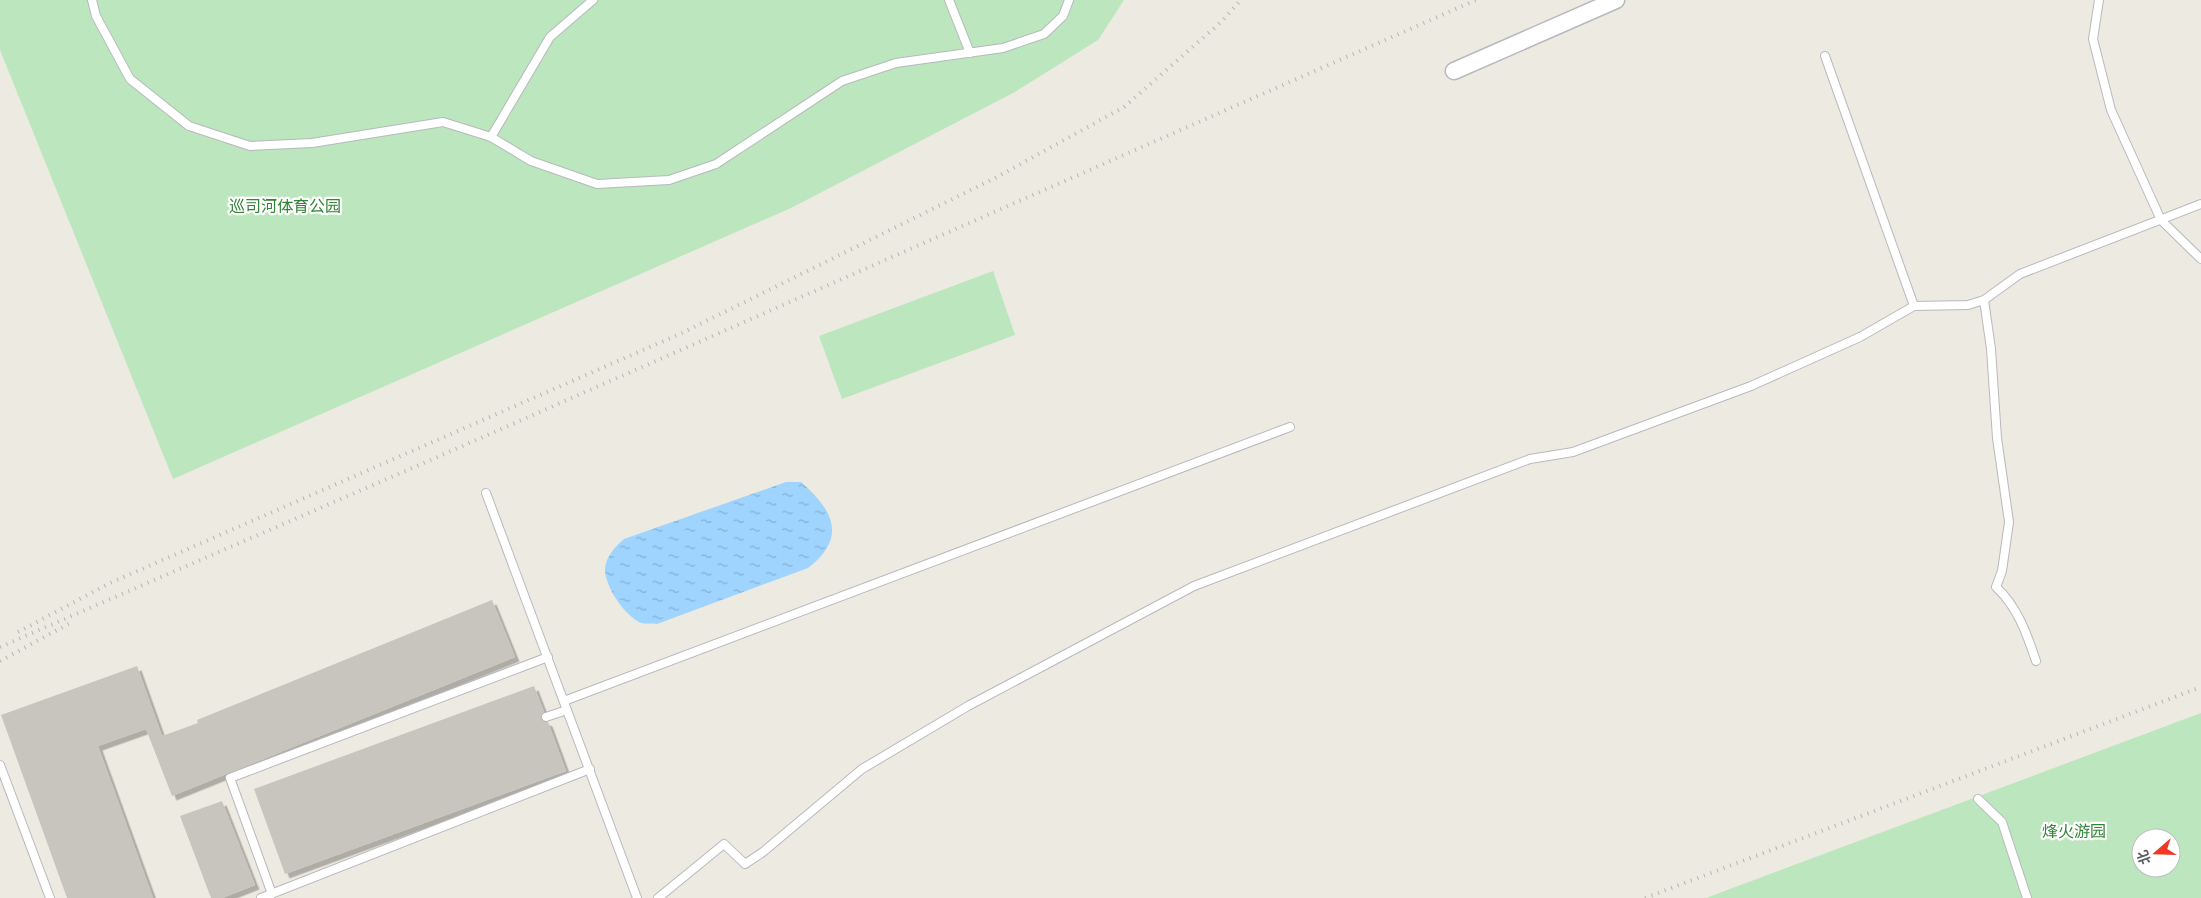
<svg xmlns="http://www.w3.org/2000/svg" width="2201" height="898" viewBox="0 0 2201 898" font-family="'Roboto Condensed','Noto Sans SC',sans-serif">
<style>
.green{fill:#bce6bd;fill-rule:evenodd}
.water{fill:url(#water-ripples)}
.building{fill:#c8c5be;filter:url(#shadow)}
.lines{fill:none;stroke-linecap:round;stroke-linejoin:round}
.lane-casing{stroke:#b7b9be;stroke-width:10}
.street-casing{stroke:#b7b9be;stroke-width:19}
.lane{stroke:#fff;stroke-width:8}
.street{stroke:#fff;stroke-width:16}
.rail{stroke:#b3b4b4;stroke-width:4;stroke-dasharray:1 6;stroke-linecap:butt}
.labels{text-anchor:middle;stroke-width:4.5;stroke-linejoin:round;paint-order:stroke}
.park-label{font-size:16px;fill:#318336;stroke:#fff}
</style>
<defs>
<pattern id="water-ripples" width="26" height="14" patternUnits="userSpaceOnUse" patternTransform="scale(1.25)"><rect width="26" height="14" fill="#9fd4ff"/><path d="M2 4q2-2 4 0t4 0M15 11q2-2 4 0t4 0" fill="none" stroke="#85afd2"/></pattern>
<filter id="shadow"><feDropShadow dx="4.5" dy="4.5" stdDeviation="0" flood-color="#0004"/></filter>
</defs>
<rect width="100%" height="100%" fill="#edebe1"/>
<g class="green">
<polygon points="0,0 1124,0 1098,40 1015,92 791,208 173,479 0,50"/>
<polygon points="993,271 1015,335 842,399 819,336"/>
<path d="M2201 713V898H1706ZM2141 838H2171V868H2141Z"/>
</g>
<path class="water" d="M786 482H801C833 510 848 537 808 568L657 624C652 623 645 624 641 623 625 616 604 586 605 568 607 555 615 547 624 539Z"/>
<g class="building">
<polygon points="492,600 515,657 172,796 146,729 98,746 153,898 67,898 1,715 137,666 162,736 198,723 197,720"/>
<polygon points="534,686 544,712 541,719 548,722 566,771 285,874 254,789"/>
<polygon points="222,801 255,885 222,898 211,898 180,816"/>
</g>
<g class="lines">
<defs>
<g id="lane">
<polyline points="92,0 96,16 130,79 189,126 250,146 312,143 443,122 491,137 531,161 597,184 669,180 716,164 842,81 896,63 1003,48 1044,34 1063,16 1069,0"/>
<polyline points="949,0 970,53"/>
<polyline points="2099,0 2093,39 2111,110 2161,220 2201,259"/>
<polyline points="1825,56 1914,306"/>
<polyline points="491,137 550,37 593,0"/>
<path d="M1984 300 1991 349 1997 438 2009 522 2002 571 1996 587C2017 606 2027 634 2036 661"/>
<polyline points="486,493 637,898"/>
<polyline points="564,701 1290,427"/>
<polyline points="546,717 567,710"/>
<polyline points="0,765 50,898"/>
<polyline points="1978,799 2002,822 2027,898"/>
<polyline points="272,894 230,778 548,657"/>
<polyline points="261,898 590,769"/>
<polyline points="658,898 724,844 745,864 763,852 862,769 968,706 1194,586 1530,459 1573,452 1751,386 1860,337 1914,306 1968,305 1984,300 2020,274 2201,204"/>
</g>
<polyline id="street" points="1454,71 1616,0"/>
</defs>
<use href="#lane" class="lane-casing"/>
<use href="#street" class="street-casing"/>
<use href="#lane" class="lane"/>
<use href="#street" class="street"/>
<g class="rail">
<polyline points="18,632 110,583 682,333 995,178 1124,107 1220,23 1241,0"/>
<polyline points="0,647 433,459 1476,0"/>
<polyline points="0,661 72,622"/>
<polyline points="1645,898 2201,687"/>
</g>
</g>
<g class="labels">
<g class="park-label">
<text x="285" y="212">巡司河体育公园</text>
<text x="2074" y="837">烽火游园</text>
</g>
</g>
<g transform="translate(2156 853) rotate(250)"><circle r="24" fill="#ffffff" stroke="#bdbfc1"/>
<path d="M0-4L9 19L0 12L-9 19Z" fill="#ef3826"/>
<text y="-8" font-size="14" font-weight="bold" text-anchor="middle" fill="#5a5e63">北</text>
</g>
</svg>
